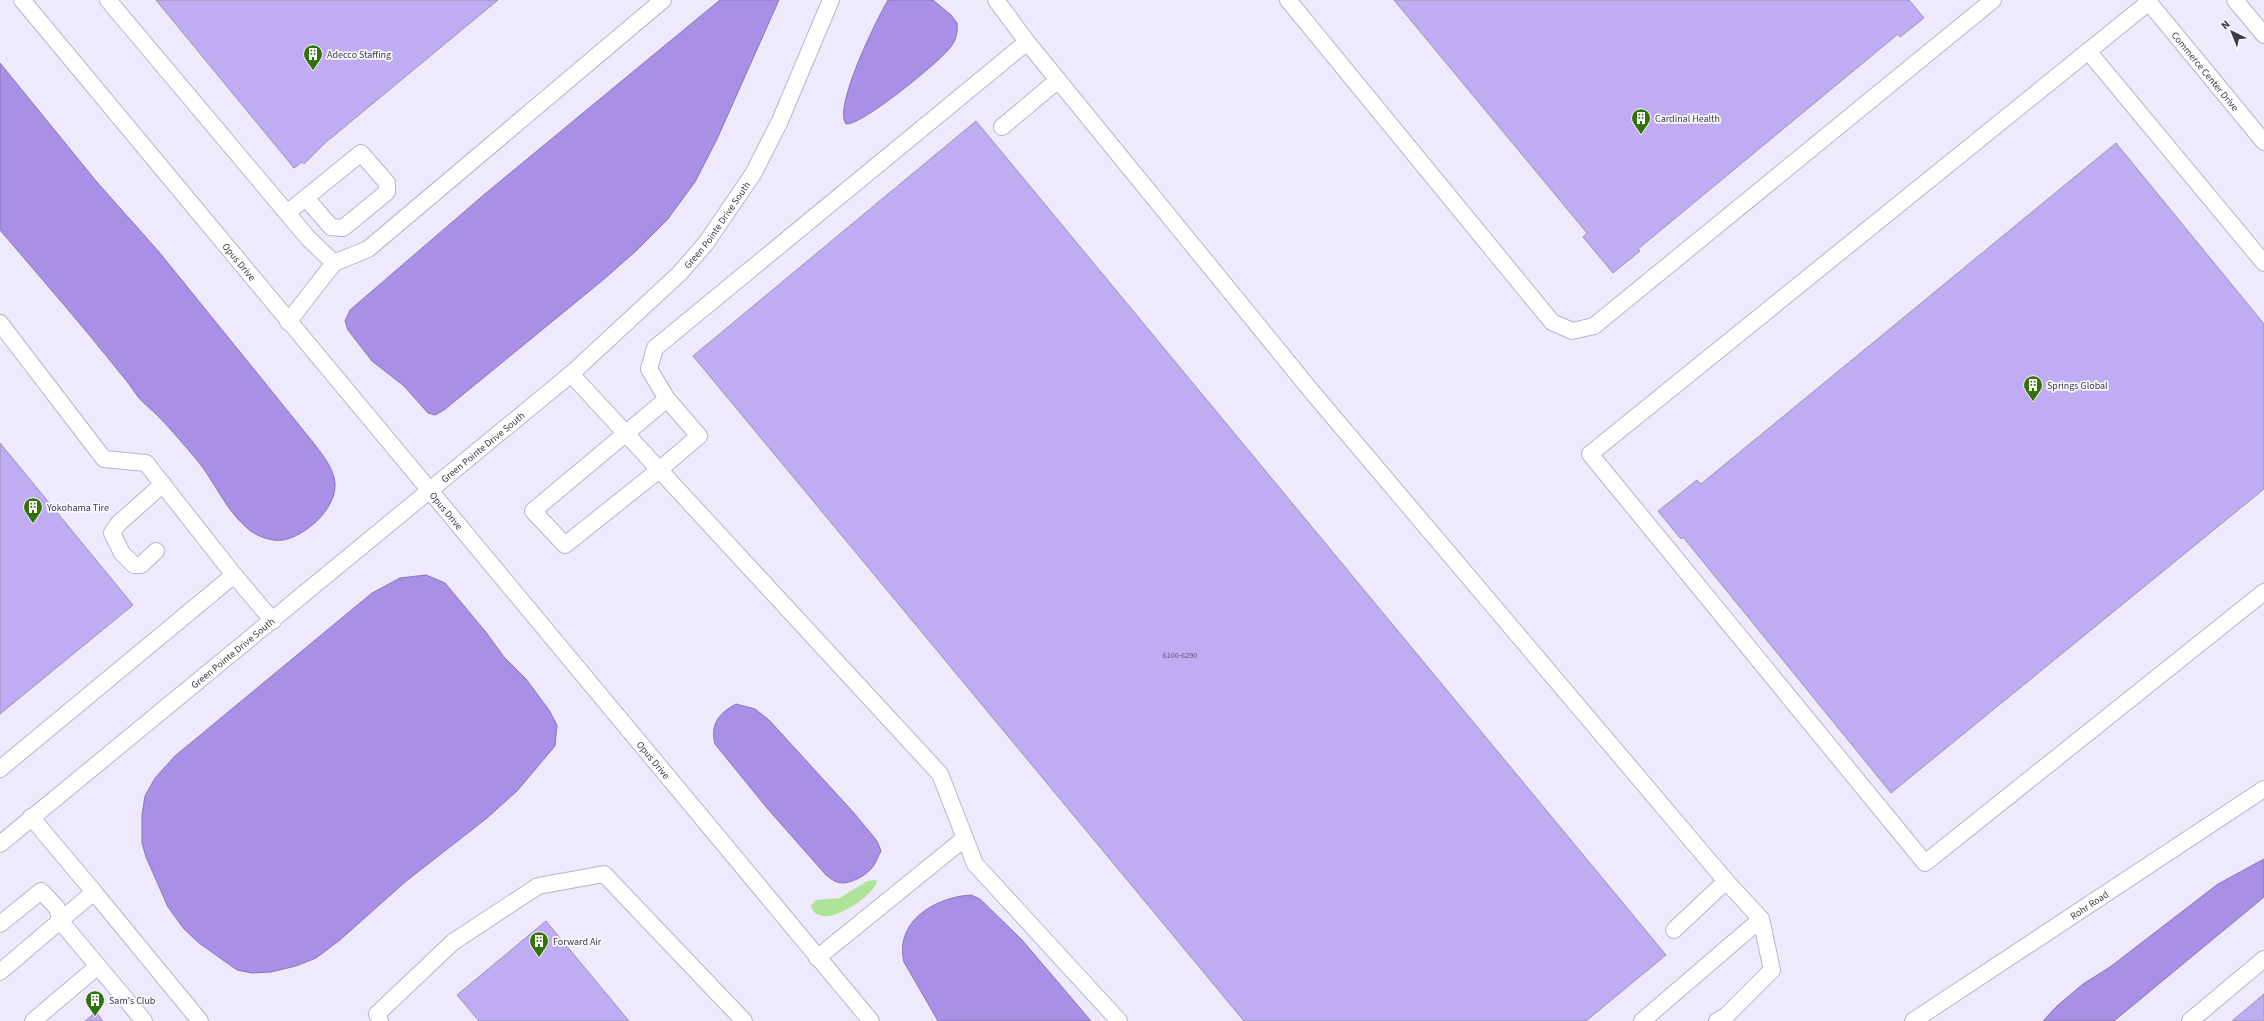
<svg xmlns="http://www.w3.org/2000/svg" width="2264" height="1021" viewBox="0 0 2264 1021" font-family="'Source Sans 3',sans-serif">
<style>
.green{fill:#aee498}
.water{fill:#a990e6;stroke:#8876b6}
.building{fill:#bfacf3;stroke:#9b94b0}
.lines{fill:none;stroke-linecap:round;stroke-linejoin:round}
.minor-casing{stroke:#b9b3d0;stroke-width:18}
.minor{stroke:#fff;stroke-width:16}
.labels{text-anchor:middle;stroke-width:3.5;stroke-linejoin:round;paint-order:stroke}
.number-label{font-size:8px;fill:#5d5671}
.poi-label{font-size:10px;fill:#3c3a46;stroke:#faf9ff;text-anchor:start}
.street-label{font-size:10px;fill:#3c3a46;stroke:#faf9ff}
</style>
<rect width="100%" height="100%" fill="#eee9fc"/>
<path class="green" d="M874 880 877 881C874 897 819 934 811 906L816 900 840 898 867 881Z"/>
<g class="water">
<polygon points="720,0 779,0 717,139 695,182 667,220 637,250 603,280 444,410 435,415 428,413 404,386 372,361 348,330 345,321 350,310 486,193"/>
<path d="M888 0H933L951 15 957 23C958 33 956 41 949 49 938 63 861 126 846 124 833 107 877 19 888 0Z"/>
<path d="M0 63 96 181 159 252 312 441C321 453 334 468 335 483 337 508 306 536 283 540 271 542 256 536 247 528 225 509 215 482 197 460 184 445 171 429 157 415 151 409 144 404 139 398 133 390 127 381 121 374 82 325 41 278 0 230Z"/>
<polygon points="426,575 445,583 485,631 504,657 526,679 549,710 557,725 555,746 517,791 487,818 405,882 340,940 316,958 296,966 271,972 252,973 237,970 199,943 184,929 168,907 146,857 142,843 142,815 145,796 155,778 175,756 372,593 400,578"/>
<path d="M736 704 755 709 769 720 854 813 877 841 881 851C878 856 876 863 872 868 865 876 848 886 837 882 833 881 829 877 826 875L767 808 715 744C710 724 719 713 736 704Z"/>
<polygon points="2264,859 2264,897 2114,1021 2043,1021 2057,1006 2083,984 2110,967 2218,884"/>
<path d="M971 895 980 899 1022 940 1091 1021H938L904 962C894 921 936 897 971 895Z"/>
</g>
<g class="building">
<polygon points="156,0 498,0 325,143 304,164 302,162 294,168"/>
<polygon points="1394,0 1909,0 1924,18 1900,37 1898,34 1638,249 1640,251 1613,273 1583,237 1587,233"/>
<polygon points="976,121 1666,955 1586,1021 1244,1021 693,356"/>
<polygon points="2116,143 2264,324 2264,489 1891,793 1683,537 1681,539 1658,511 1697,480 1701,484"/>
<polygon points="0,443 133,605 0,714"/>
<polygon points="546,921 629,1021 479,1021 457,995"/>
<polygon points="2264,994 2264,1021 2232,1021"/>
<polygon points="96,1012 103,1021 85,1021"/>
</g>
<g class="lines">
<defs>
<g id="minor">
<path id="s1" d="M22 0 871 1021"/>
<polyline points="108,0 308,238 334,263 368,249 663,0"/>
<polyline points="1288,0 1552,322 1572,331 1594,326 1993,0"/>
<path id="s2" d="M2147 0 2264 142"/>
<polyline points="2235,0 2264,35"/>
<polyline points="2149,2 1590,454 1925,863 2264,592"/>
<polyline points="1027,42 1313,393 1726,881"/>
<polyline points="2088,51 2264,263"/>
<polyline points="1002,127 1058,80"/>
<polyline points="287,213 361,153 387,183 387,192 343,228 331,227 306,198"/>
<polyline points="288,322 334,263"/>
<polyline points="0,323 104,459 146,463 234,575 0,769"/>
<polyline points="571,374 940,774 975,864 1119,1021"/>
<polyline points="667,399 699,436 659,470 565,545 533,511 667,399 649,369 655,348 1027,42 996,0"/>
<polyline points="156,551 141,565 134,565 122,553 112,533 118,524 163,484"/>
<polyline points="234,575 273,621"/>
<path id="s3" d="M0 844 571 374 680 273 706 243 753 174 779 123 831 0"/>
<polyline points="94,892 200,1021"/>
<polyline points="0,924 41,891 57,908 61,922 144,1021"/>
<polyline points="817,958 965,838"/>
<polyline points="0,972 94,892 31,817"/>
<polyline points="33,1021 98,966"/>
<polyline points="380,1021 377,1014 453,942 538,886 604,874 744,1021"/>
<polyline points="1642,1021 1761,919 1726,881 1674,930"/>
<polyline points="1717,1021 1727,1015 1772,970 1761,919"/>
<path id="s4" d="M1913 1021 2264 789"/>
<polyline points="2190,1021 2264,959"/>
</g>
</defs>
<use href="#minor" class="minor-casing"/>
<use href="#minor" class="minor"/>
</g>
<defs>
<symbol id="building-pin" viewBox="-11 -11 22 30"><path d="M0 17L-7.5 6A9.5 9.5 0 1 1 7.5 6Z" fill="#337209" stroke="#faf9ff"/><path d="M-4-6H4V6H1V3H-1V6H-4ZM-2.5-4.3h1.7v1.8h-1.7ZM.8-4.3h1.7v1.8H.8ZM-2.5-1h1.7V.8h-1.7ZM.8-1h1.7V.8H.8Z" fill="#fff"/></symbol>
</defs>
<g fill-rule="evenodd">
<use href="#building-pin" x="302" y="43" width="22" height="30"/>
<use href="#building-pin" x="1630" y="107" width="22" height="30"/>
<use href="#building-pin" x="2022" y="374" width="22" height="30"/>
<use href="#building-pin" x="22" y="496" width="22" height="30"/>
<use href="#building-pin" x="528" y="930" width="22" height="30"/>
<use href="#building-pin" x="84" y="989" width="22" height="30"/>
</g>
<g class="labels">
<g class="number-label">
<text x="1180" y="658">6100-6290</text>
</g>
<g class="poi-label">
<text x="327" y="58">Adecco Staffing</text>
<text x="1655" y="122">Cardinal Health</text>
<text x="2047" y="389">Springs Global</text>
<text x="47" y="511">Yokohama Tire</text>
<text x="553" y="945">Forward Air</text>
<text x="109" y="1004">Sam's Club</text>
</g>
<g class="street-label">
<text dy="4" stroke="none"><textPath href="#s2" startOffset="92">Commerce Center Drive</textPath></text>
<text dy="4" stroke="none"><textPath href="#s3" startOffset="949">Green Pointe Drive South</textPath></text>
<text dy="4" stroke="none"><textPath href="#s1" startOffset="340">Opus Drive</textPath></text>
<text dy="4" stroke="none"><textPath href="#s3" startOffset="625">Green Pointe Drive South</textPath></text>
<text dy="4" stroke="none"><textPath href="#s1" startOffset="664">Opus Drive</textPath></text>
<text dy="4" stroke="none"><textPath href="#s3" startOffset="301">Green Pointe Drive South</textPath></text>
<text dy="4" stroke="none"><textPath href="#s1" startOffset="988">Opus Drive</textPath></text>
<text dy="4" stroke="none"><textPath href="#s4" startOffset="211">Rohr Road</textPath></text>
</g>
</g>
<g transform="translate(2232 32) rotate(317)" stroke="#faf9ff" stroke-width="3" paint-order="stroke">
<path d="M0-3L7 15L0 10L-7 15Z" fill="#3c3a46"/>
<text y="-6" font-size="11" font-weight="bold" text-anchor="middle" fill="#3c3a46">N</text>
</g>
</svg>
